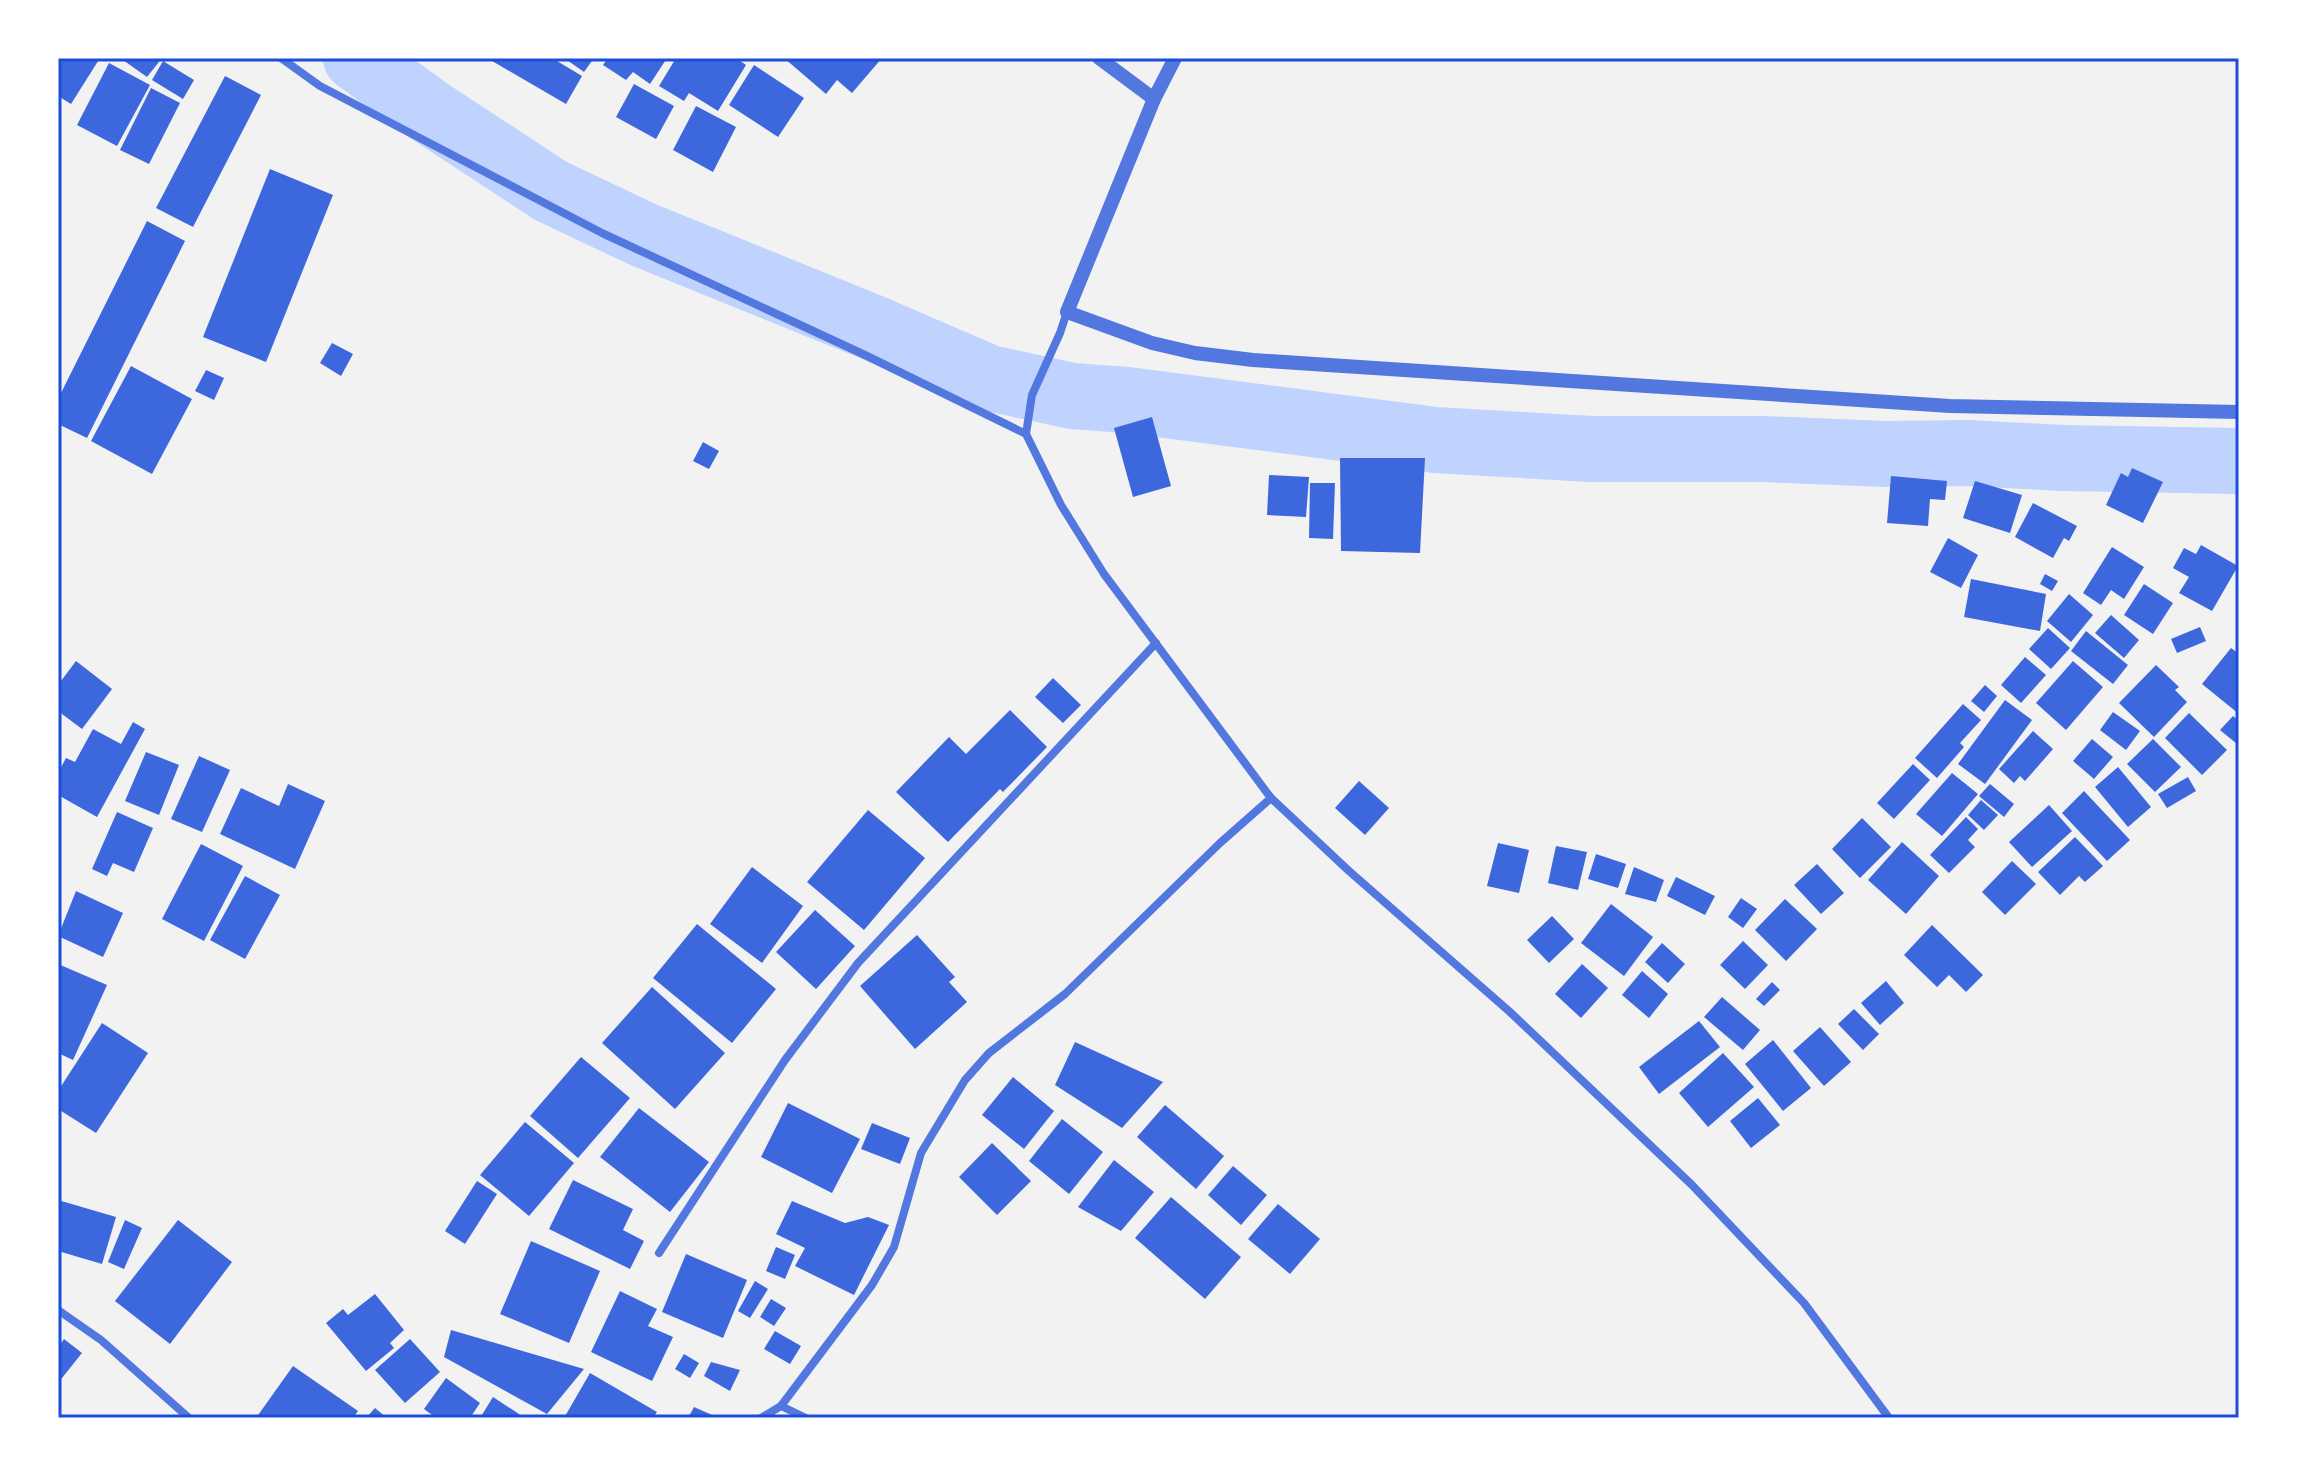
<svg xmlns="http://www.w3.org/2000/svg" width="2297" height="1476" viewBox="0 0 2297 1476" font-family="'Zilla Slab',serif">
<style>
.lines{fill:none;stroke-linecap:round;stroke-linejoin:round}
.river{stroke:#bfd3fe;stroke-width:66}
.building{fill:#3d67dc}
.minor{stroke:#5277de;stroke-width:8}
.tertiary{stroke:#5277de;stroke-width:14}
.neatline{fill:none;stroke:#1d4ed8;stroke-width:3}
</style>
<rect width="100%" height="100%" fill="#f2f2f2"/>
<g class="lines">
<polyline class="river" points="356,58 429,111 551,191 644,235 871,327 989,378 1072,396 1127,400 1435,440 1591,449 1762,449 1886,454 1968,453 2064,458 2239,461"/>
</g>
<g class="building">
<polygon points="58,58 100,58 71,104 58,96"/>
<polygon points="120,58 162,58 147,77"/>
<polygon points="487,58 552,58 582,76 566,104"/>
<polygon points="564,58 594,58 584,72"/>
<polygon points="608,58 667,58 650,84 633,72 626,80 603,65"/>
<polygon points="676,58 736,58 746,65 718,111 689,93 684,101 659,86"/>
<polygon points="784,58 882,58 852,93 837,80 826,94"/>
<polygon points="163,61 194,80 183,99 152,80"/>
<polygon points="109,63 150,85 117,146 77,125"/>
<polygon points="754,65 804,98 778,137 729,105"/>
<polygon points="225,76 261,95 193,227 156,208"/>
<polygon points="634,84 674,106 656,139 616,117"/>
<polygon points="151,88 180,103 149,164 120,150"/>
<polygon points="696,106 736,127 713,172 673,150"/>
<polygon points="270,169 333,195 266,362 203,337"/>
<polygon points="147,221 185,241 87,438 58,424 58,399"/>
<polygon points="332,343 353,354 341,376 320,363"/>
<polygon points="131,366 192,399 152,474 91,441"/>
<polygon points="206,370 224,378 214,400 195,391"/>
<polygon points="1152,417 1171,486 1133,497 1114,428"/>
<polygon points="703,442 719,451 709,469 693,461"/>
<polygon points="1340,458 1425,458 1420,553 1341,551"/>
<polygon points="2132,468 2163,482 2143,523 2106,505 2121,473 2128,477"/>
<polygon points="1269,475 1309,477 1306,517 1267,515"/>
<polygon points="1891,476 1947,481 1945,500 1930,499 1928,526 1887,523"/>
<polygon points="1975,481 2022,495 2010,533 1963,518"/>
<polygon points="1310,483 1335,483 1333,539 1309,538"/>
<polygon points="2033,503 2077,526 2069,541 2064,538 2053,558 2015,537"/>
<polygon points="1948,538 1978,555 1961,588 1930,572"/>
<polygon points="2201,545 2238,566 2212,611 2179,593 2189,577 2173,568 2184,548 2196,554"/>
<polygon points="2112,547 2144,567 2124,599 2111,590 2101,605 2083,593"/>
<polygon points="2045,574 2058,581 2052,591 2040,584"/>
<polygon points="1971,579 2046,594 2040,631 1964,617"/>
<polygon points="2144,584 2173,603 2153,634 2124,615"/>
<polygon points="2069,594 2093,615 2071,642 2047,621"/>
<polygon points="2111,615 2139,640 2124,658 2095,633"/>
<polygon points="2200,627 2206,641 2177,653 2171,639"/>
<polygon points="2048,628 2070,648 2051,669 2029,649"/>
<polygon points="2086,631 2128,665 2113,684 2071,651"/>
<polygon points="2231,648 2239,654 2239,714 2202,684"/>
<polygon points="2025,657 2046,675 2021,703 2001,685"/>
<polygon points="76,661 112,689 82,729 58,711 58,685"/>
<polygon points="2073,661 2103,687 2066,730 2036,703"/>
<polygon points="2156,665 2179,687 2175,690 2187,702 2154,737 2119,703"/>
<polygon points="1053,678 1081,705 1063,723 1035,697"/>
<polygon points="1985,685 1997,696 1984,712 1971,701"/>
<polygon points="2005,700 2032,720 1985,784 1958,764"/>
<polygon points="1963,704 1981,720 1960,743 1964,747 1937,778 1915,758"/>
<polygon points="1010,710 1047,747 1003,792 1000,789 948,842 896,792 949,737 966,754"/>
<polygon points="2113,712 2140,731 2126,750 2100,730"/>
<polygon points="2189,713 2227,750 2202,775 2165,738"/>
<polygon points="2233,716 2239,721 2237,744 2220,730"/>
<polygon points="133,722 145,729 97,817 58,795 58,773 66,758 75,762 93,729 121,744"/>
<polygon points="2033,731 2053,749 2025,781 2020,776 2014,783 1999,769"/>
<polygon points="2092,739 2113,757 2094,779 2073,761"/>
<polygon points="2153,739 2181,767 2155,792 2127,764"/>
<polygon points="146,752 179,765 159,815 125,801"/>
<polygon points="199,756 230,770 202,832 171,819"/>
<polygon points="1913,764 1930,780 1894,819 1877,803"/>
<polygon points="2118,767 2151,807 2128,827 2095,787"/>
<polygon points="1952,773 1978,794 1942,836 1916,814"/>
<polygon points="2188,777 2196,791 2167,808 2158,794"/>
<polygon points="1359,781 1389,808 1365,835 1335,808"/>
<polygon points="288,784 325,801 295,869 220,834 241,788 279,806"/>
<polygon points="1990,784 2014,804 2004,817 1979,796"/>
<polygon points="2084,791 2130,840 2107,861 2062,813"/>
<polygon points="1981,800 1998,815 1984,830 1968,815"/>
<polygon points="2049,805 2072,831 2032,867 2009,842"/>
<polygon points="868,810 925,858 864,930 807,882"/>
<polygon points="117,812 153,828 134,872 113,863 107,876 92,869"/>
<polygon points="1966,817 1978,829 1968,840 1975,847 1949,873 1930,855"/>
<polygon points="1862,818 1891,847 1860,878 1832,849"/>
<polygon points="2075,837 2103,866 2085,882 2079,876 2060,895 2038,872"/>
<polygon points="1902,842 1939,876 1906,914 1868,880"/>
<polygon points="1498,843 1529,850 1519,893 1487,886"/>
<polygon points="201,844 243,866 204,941 162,919"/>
<polygon points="1556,846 1587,852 1578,890 1548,883"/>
<polygon points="1596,854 1626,864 1618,888 1588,879"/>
<polygon points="2012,861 2036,884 2005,915 1982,892"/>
<polygon points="1817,864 1844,893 1821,914 1794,885"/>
<polygon points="752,867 803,906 762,963 710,924"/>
<polygon points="1634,867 1664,880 1656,902 1625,894"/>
<polygon points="245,876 280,895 245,959 210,940"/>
<polygon points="1676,877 1715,896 1705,915 1667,896"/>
<polygon points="76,891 123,913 103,957 58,936"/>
<polygon points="1741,898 1757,909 1743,928 1728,917"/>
<polygon points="1785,899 1817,929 1786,961 1755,930"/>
<polygon points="1611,904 1653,937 1624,976 1581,943"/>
<polygon points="815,910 855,946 816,989 776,952"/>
<polygon points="1552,916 1574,939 1549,963 1527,940"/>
<polygon points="697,924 776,989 732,1043 653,978"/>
<polygon points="1932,925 1983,975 1966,992 1949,975 1937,987 1904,955"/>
<polygon points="917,935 955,977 949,982 967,1002 915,1049 860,986"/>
<polygon points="1743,941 1768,965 1745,989 1720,965"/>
<polygon points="1662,943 1685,964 1668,983 1645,962"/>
<polygon points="58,964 107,985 73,1060 58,1053"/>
<polygon points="1582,964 1608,988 1581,1018 1555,994"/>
<polygon points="1642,971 1668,994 1649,1018 1622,995"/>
<polygon points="1886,981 1904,1003 1880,1025 1861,1003"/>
<polygon points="1772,982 1780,990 1764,1006 1756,999"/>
<polygon points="652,987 725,1053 675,1109 602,1043"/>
<polygon points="1722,997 1760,1030 1743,1050 1704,1017"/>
<polygon points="1854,1009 1879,1034 1863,1050 1838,1024"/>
<polygon points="1699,1021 1720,1047 1659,1094 1639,1067"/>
<polygon points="102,1023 148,1053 96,1133 58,1109 58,1091"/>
<polygon points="1820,1027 1851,1062 1824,1086 1793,1051"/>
<polygon points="1773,1040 1811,1088 1783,1111 1745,1064"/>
<polygon points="1075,1042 1163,1082 1122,1128 1055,1085"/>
<polygon points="1723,1053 1754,1087 1708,1127 1679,1093"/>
<polygon points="581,1057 630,1098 578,1158 530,1116"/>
<polygon points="1013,1077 1054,1111 1024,1149 982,1115"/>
<polygon points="1758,1098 1780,1125 1751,1148 1730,1121"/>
<polygon points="788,1103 860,1139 832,1193 761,1157"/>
<polygon points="1165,1105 1224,1156 1196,1189 1137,1137"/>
<polygon points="639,1108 709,1162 670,1212 600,1157"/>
<polygon points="1062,1119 1103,1152 1069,1194 1029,1161"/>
<polygon points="525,1122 574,1163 529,1216 480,1175"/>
<polygon points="872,1123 910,1138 900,1164 861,1149"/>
<polygon points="992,1143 1031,1181 997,1215 959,1177"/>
<polygon points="1114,1160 1154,1192 1121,1231 1078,1207"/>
<polygon points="1233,1166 1267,1195 1241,1225 1208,1195"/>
<polygon points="573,1180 633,1209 623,1230 644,1241 630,1269 549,1229"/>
<polygon points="477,1181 497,1194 465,1244 445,1231"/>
<polygon points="1171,1197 1241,1257 1205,1299 1135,1238"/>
<polygon points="58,1200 116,1217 102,1264 58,1251"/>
<polygon points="792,1201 845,1223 868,1217 889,1225 854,1295 795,1266 805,1248 776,1234"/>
<polygon points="1278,1204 1320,1239 1290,1274 1248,1239"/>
<polygon points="125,1220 142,1228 124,1269 108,1262"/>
<polygon points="178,1220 232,1262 170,1344 115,1301"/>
<polygon points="531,1241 600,1271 569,1343 500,1314"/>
<polygon points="776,1247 795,1255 785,1279 766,1271"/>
<polygon points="686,1254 747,1280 723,1338 662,1312"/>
<polygon points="755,1281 768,1289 750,1318 738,1311"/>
<polygon points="620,1291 657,1309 648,1326 673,1337 652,1381 591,1352"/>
<polygon points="375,1294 404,1330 390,1343 394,1348 366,1371 326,1323 343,1309 348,1315"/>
<polygon points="771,1299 786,1308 774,1326 760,1317"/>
<polygon points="451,1330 584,1369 547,1414 444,1357"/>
<polygon points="775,1331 801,1346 790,1364 764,1349"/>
<polygon points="64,1339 82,1353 58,1383 58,1347"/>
<polygon points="410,1339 440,1372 405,1403 375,1370"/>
<polygon points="684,1354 699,1363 690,1378 675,1369"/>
<polygon points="711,1362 740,1370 730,1391 704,1376"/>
<polygon points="293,1366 358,1411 353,1418 256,1418"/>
<polygon points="590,1373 657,1412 653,1418 564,1418"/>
<polygon points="446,1378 480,1403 470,1418 436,1418 424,1409"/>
<polygon points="493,1397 525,1418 480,1418"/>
<polygon points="694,1407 719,1418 688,1418"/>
<polygon points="375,1408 387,1418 366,1418"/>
</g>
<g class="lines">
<g class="minor">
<polyline points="281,58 320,86 604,234 865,355 1026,434"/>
<polyline points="1067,312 1060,333 1032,395 1026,434 1061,505 1104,574 1271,798 1349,871 1510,1012 1692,1185 1804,1303 1889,1418"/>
<polyline points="659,1253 785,1060 858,963 1156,643"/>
<polyline points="58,1310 101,1340 189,1418"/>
<polyline points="781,1406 806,1418"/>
<polyline points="761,1418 781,1406 872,1285 894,1247 921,1153 965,1080 989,1053 1065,994 1220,843 1271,798"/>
</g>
<g class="tertiary">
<polyline points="1099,58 1154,99"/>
<polyline points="1175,58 1154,99 1067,312 1152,343 1195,353 1253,360 1950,406 2239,412"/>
</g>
</g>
<rect width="2297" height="1476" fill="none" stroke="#ffffff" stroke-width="120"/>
<rect x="60" y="60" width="2177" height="1356" class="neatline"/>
</svg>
